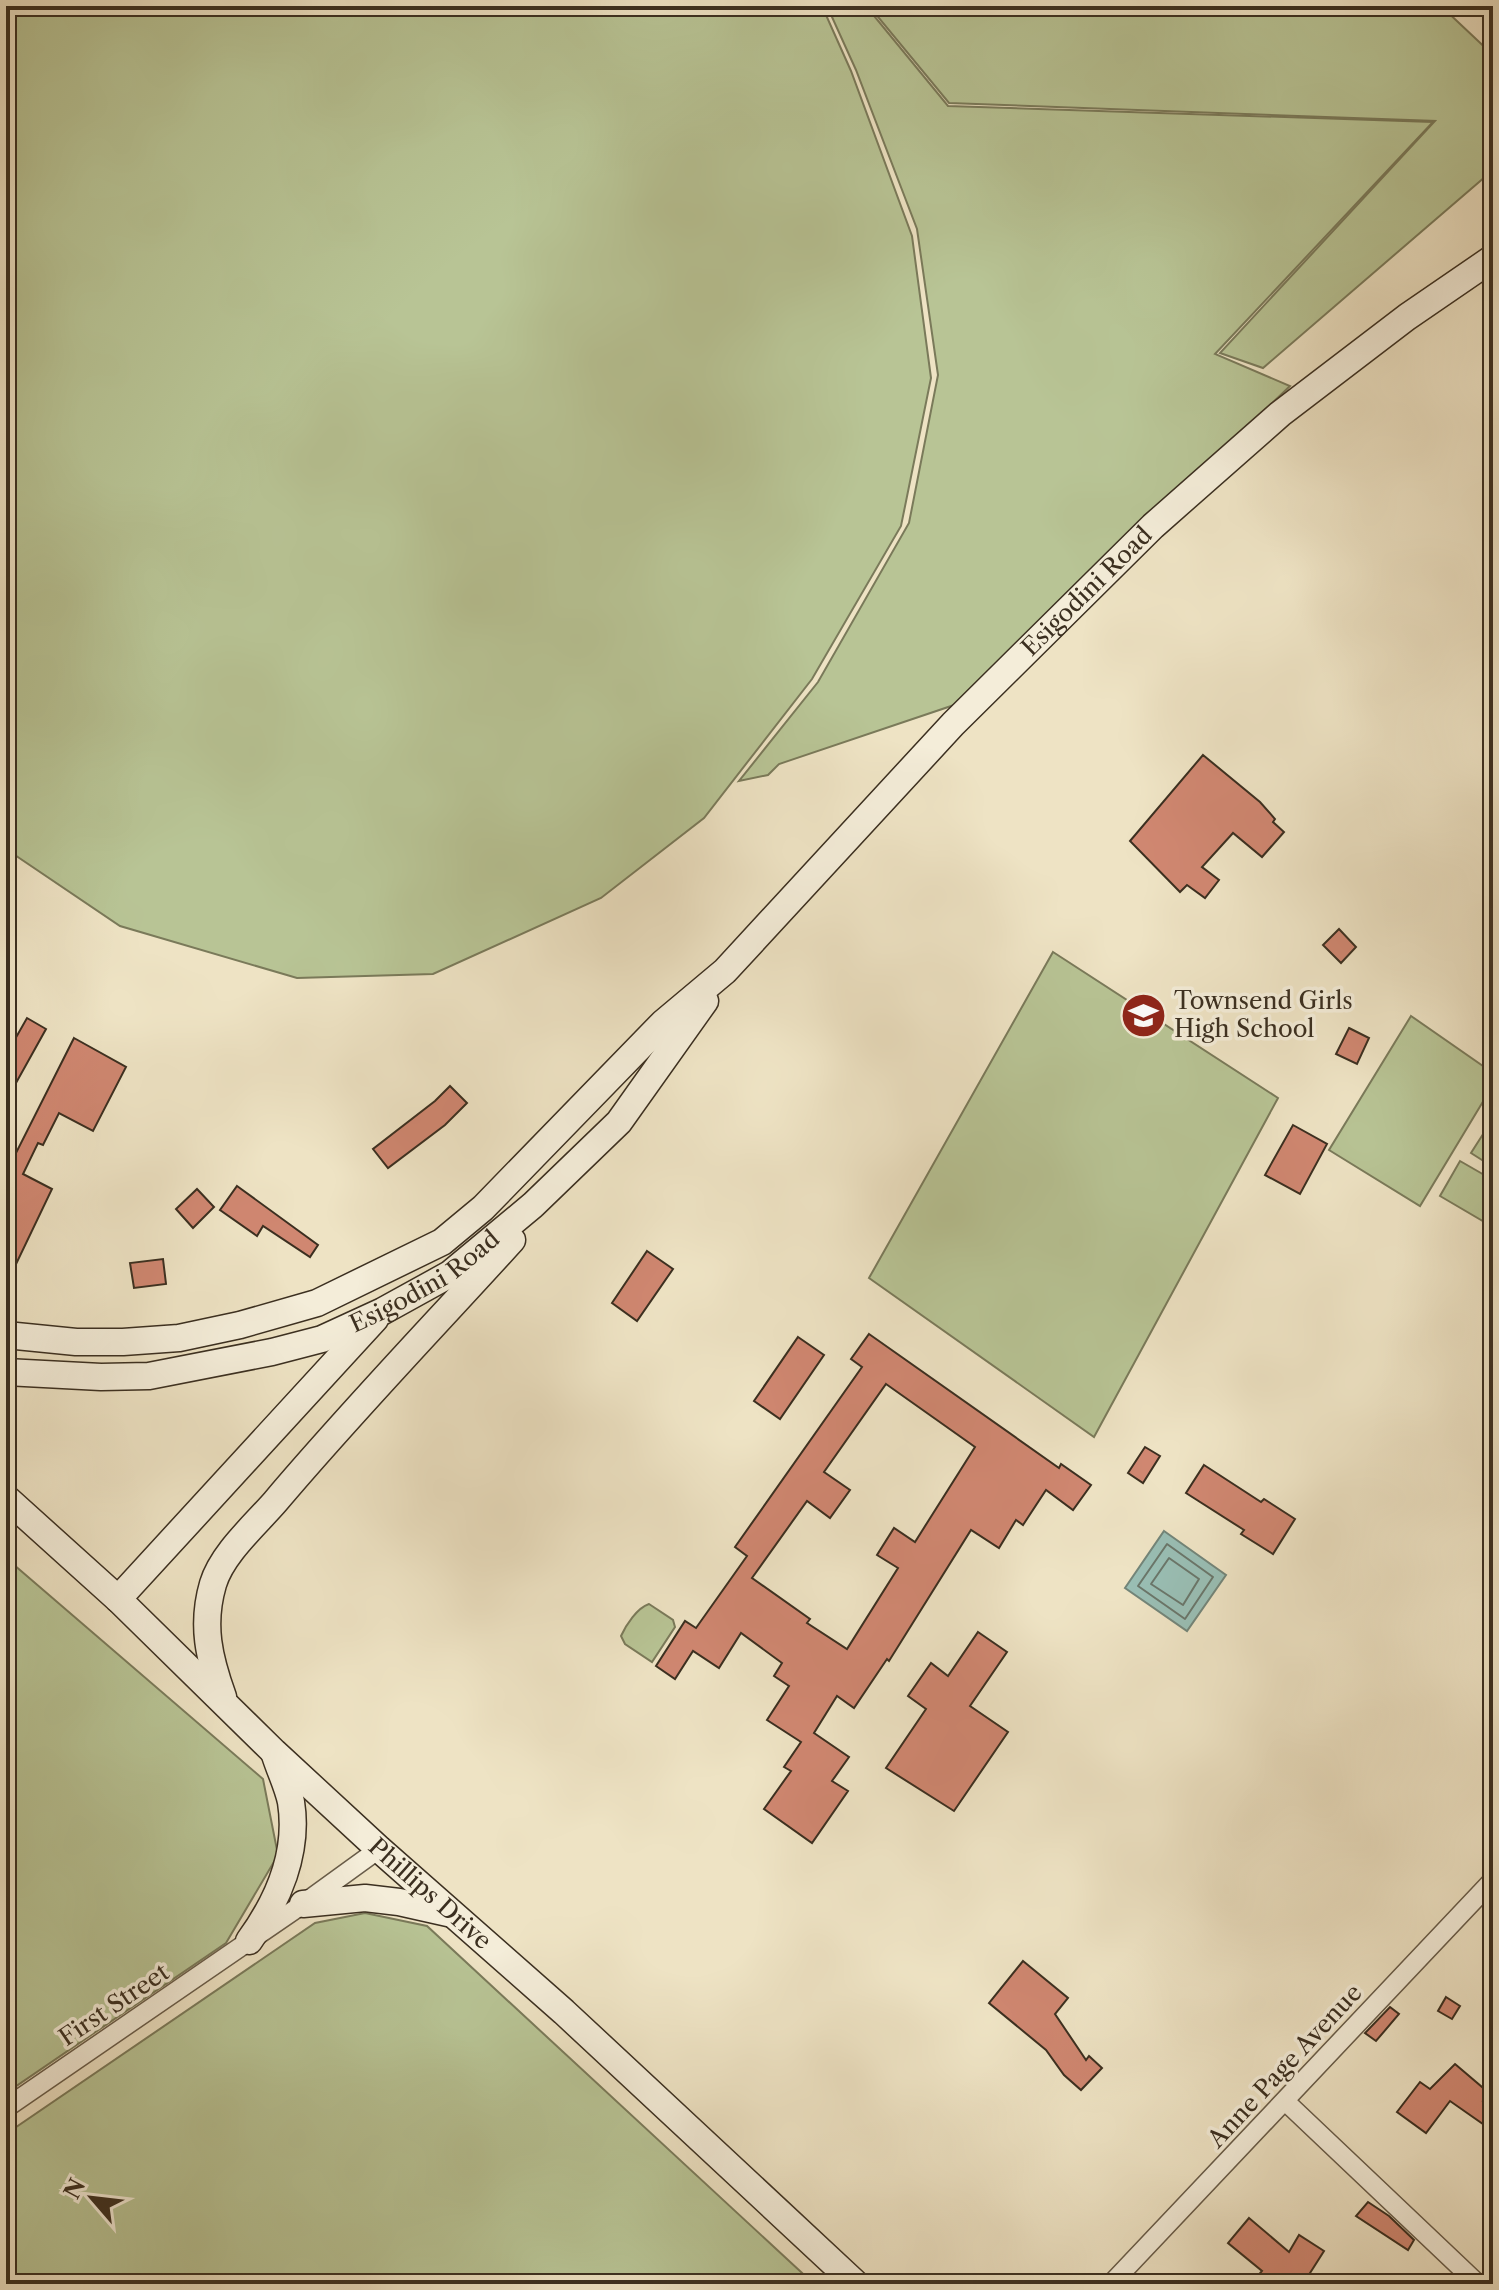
<svg xmlns="http://www.w3.org/2000/svg" width="1499" height="2290" viewBox="0 0 1499 2290" font-family="'Libre Caslon Text',serif">
<style>
.green{fill:#b8c495;stroke:#7a7a5a;stroke-width:2}
.water{fill:#99beb4;stroke:#738579;stroke-width:2}
.lines{fill:none;stroke-linecap:round;stroke-linejoin:round}
.shore{stroke:#6a766a;stroke-width:2}
.building{fill:#d08771;stroke:#3b2f20;stroke-width:2;fill-rule:evenodd}
.street-casing{stroke:#685c49;stroke-width:21}
.secondary-casing{stroke:#3b2f20;stroke-width:29}
.street{stroke:#f4edd9;stroke-width:18}
.secondary{stroke:#f4edd9;stroke-width:26}
.labels{text-anchor:middle;stroke-width:7;stroke-linejoin:round;paint-order:stroke}
.street-label{font-size:24px;fill:#3b2f20;stroke:#f4edd9}
.poi-label{font-size:24px;fill:#3b2f20;stroke:#f4edd9;text-anchor:start}
</style>
<rect width="100%" height="100%" fill="#eee3c4"/>
<filter id="stains"><feTurbulence type="fractalNoise" baseFrequency=".0025" numOctaves="4"/><feColorMatrix values="0 0 0 0 .2 0 0 0 0 .09 0 0 0 0 .02 0 0 0 .5 -.17"/></filter>
<radialGradient id="worn" r=".72"><stop offset=".6" stop-color="#630" stop-opacity="0"/><stop offset="1" stop-color="#630" stop-opacity=".3"/></radialGradient>
<g class="green">
<polygon points="6,6 822,6 851,71 912,236 931,378 901,526 812,679 704,818 601,898 433,974 297,978 120,926 6,849"/>
<polygon points="827,6 866,6 948,106 1433,122 1215,354 1290,386 960,703 779,764 768,775 739,781 818,682 909,523 938,375 917,229 856,70"/>
<polygon points="869,6 1441,6 1493,55 1493,170 1263,368 1220,353 1435,121 949,103"/>
<polygon points="1053,952 1278,1098 1094,1437 869,1278"/>
<polygon points="1411,1016 1493,1073 1493,1085 1420,1206 1329,1150"/>
<polygon points="1485,1131 1493,1136 1493,1167 1471,1153"/>
<polygon points="1460,1161 1493,1180 1493,1227 1440,1196"/>
<polygon points="6,1558 263,1779 278,1855 226,1943 6,2093"/>
<path d="M649 1604 673 1620 675 1627 652 1662 625 1644 621 1636C626 1625 637 1608 649 1604Z"/>
<polygon points="365,1913 427,1926 814,2284 6,2284 6,2134 315,1923"/>
</g>
<polygon class="water" points="1164,1531 1226,1575 1187,1631 1125,1588"/>
<g class="lines">
<g class="shore">
<polygon points="1167,1544 1213,1577 1185,1619 1138,1586"/>
<polygon points="1169,1558 1199,1579 1183,1605 1151,1584"/>
</g>
</g>
<g class="building">
<polygon points="1203,755 1260,802 1275,819 1273,822 1284,832 1262,857 1233,833 1202,867 1219,880 1205,898 1187,885 1180,892 1130,841"/>
<polygon points="1339,929 1356,947 1341,963 1323,945"/>
<polygon points="27,1018 46,1029 6,1101 6,1055"/>
<polygon points="1349,1028 1369,1038 1357,1064 1336,1054"/>
<polygon points="74,1038 126,1067 93,1131 59,1113 43,1145 38,1143 23,1174 52,1189 6,1285 6,1153 14,1157"/>
<polygon points="450,1086 467,1103 445,1125 388,1168 373,1149 435,1101"/>
<polygon points="1293,1125 1327,1144 1300,1194 1265,1175"/>
<polygon points="237,1186 318,1245 310,1257 263,1226 257,1236 220,1210"/>
<polygon points="197,1189 214,1207 193,1228 176,1209"/>
<polygon points="647,1251 673,1269 637,1321 612,1303"/>
<polygon points="163,1259 166,1284 134,1288 130,1263"/>
<path d="M869 1334 1059 1468 1061 1464 1091 1485 1073 1510 1046 1490 1023 1525 1016 1520 999 1548 971 1530 889 1661 887 1659 854 1708 837 1696 814 1733 849 1757 832 1781 848 1791 812 1843 764 1809 791 1771 784 1767 801 1742 767 1720 789 1686 774 1676 782 1663 741 1633 719 1668 693 1651 675 1679 656 1666 685 1621 696 1628 747 1556 735 1547 862 1367 851 1359ZM886 1384 975 1447 915 1542 894 1528 877 1555 898 1568 847 1649 807 1623 810 1619 752 1578 807 1501 830 1518 850 1490 824 1472Z"/>
<polygon points="798,1337 824,1355 780,1419 754,1401"/>
<polygon points="1145,1447 1160,1456 1143,1483 1128,1473"/>
<polygon points="1204,1465 1261,1502 1264,1499 1295,1519 1273,1554 1241,1534 1244,1530 1186,1493"/>
<polygon points="978,1632 1007,1652 970,1706 1008,1732 954,1811 886,1768 926,1709 908,1696 931,1663 948,1676"/>
<polygon points="1023,1961 1068,1998 1055,2014 1086,2060 1089,2056 1102,2068 1081,2090 1064,2075 1046,2050 989,2003"/>
<polygon points="1446,1997 1460,2006 1452,2019 1438,2011"/>
<polygon points="1390,2007 1399,2014 1376,2041 1365,2033"/>
<polygon points="1455,2064 1489,2093 1483,2101 1493,2108 1493,2131 1450,2101 1426,2133 1397,2112 1420,2082 1430,2089"/>
<polygon points="1368,2202 1389,2216 1414,2240 1408,2250 1356,2216"/>
<polygon points="1249,2218 1289,2252 1299,2235 1324,2251 1303,2284 1251,2284 1262,2271 1228,2243"/>
</g>
<g class="lines">
<defs>
<g id="street">
<polyline points="1285,2101 1478,2284"/>
<polyline points="6,2108 303,1904 379,1849"/>
<polyline points="1111,2284 1493,1880"/>
</g>
<g id="secondary">
<path id="s1" d="M6 1335 76 1342H123L179 1338 240 1325 317 1303 442 1242 483 1208 663 1023 725 971 953 724 1153 526 1280 414 1407 317 1493 258"/>
<path id="s2" d="M6 1372 101 1377 149 1376 272 1352 322 1339 383 1311 450 1274 533 1205 619 1122 705 1001"/>
<path id="s3" d="M6 1498 118 1599 274 1752 379 1849 564 2012 856 2284"/>
<polyline points="118,1599 375,1319"/>
<path d="M223 1697C209 1658 201 1625 213 1584 222 1554 254 1526 275 1502 351 1412 433 1327 512 1240"/>
<polyline points="303,1904 365,1898 399,1902 448,1913"/>
<path d="M249 1941C278 1901 299 1852 291 1802 288 1787 280 1771 275 1755"/>
</g>
</defs>
<use href="#street" class="street-casing"/>
<use href="#secondary" class="secondary-casing"/>
<use href="#street" class="street"/>
<use href="#secondary" class="secondary"/>
</g>
<defs>
<symbol id="school-disc" viewBox="-11 -11 22 22"><circle r="9.5" fill="#8f2418" stroke="#f4edd9"/><path d="M0-5L7-2L0 1L-7-2ZM-4 1L0 2.5L4 1V4Q0 6-4 4Z" fill="#fff"/></symbol>
</defs>
<g fill-rule="evenodd">
<use href="#school-disc" x="1118" y="990" width="51" height="51"/>
</g>
<g class="labels">
<g class="street-label">
<text dy="8" stroke="none"><textPath href="#s1" startOffset="1372">Esigodini Road</textPath></text>
<text dy="8" stroke="none"><textPath href="#s2" startOffset="438">Esigodini Road</textPath></text>
<text dy="8" stroke="none"><textPath href="#s3" startOffset="580">Phillips Drive</textPath></text>
<text transform="translate(114 2005) rotate(-34)" y="8">First Street</text>
<text transform="translate(1285 2066) rotate(-47)" y="8">Anne Page Avenue</text>
</g>
<g class="poi-label">
<text x="1174" y="1009">Townsend Girls<tspan x="1174" dy="28">High School</tspan></text>
</g>
</g>
<rect width="1499" height="2290" fill="none" stroke="#eee3c4" stroke-width="32"/>
<rect x="8" y="8" width="1483" height="2274" fill="none" stroke="#3b2f20" stroke-width="4"/>
<rect x="16" y="16" width="1467" height="2258" fill="none" stroke="#3b2f20" stroke-width="2"/>
<g transform="translate(92 2198) rotate(298)" stroke="#f4edd9" stroke-width="6" paint-order="stroke">
<path d="M0-6L14 30L0 20L-14 30Z" fill="#3b2f20"/>
<text y="-12" font-size="22" font-weight="bold" text-anchor="middle" fill="#3b2f20">N</text>
</g>
<rect width="100%" height="100%" filter="url(#stains)"/>
<rect width="100%" height="100%" fill="url(#worn)"/>
</svg>
